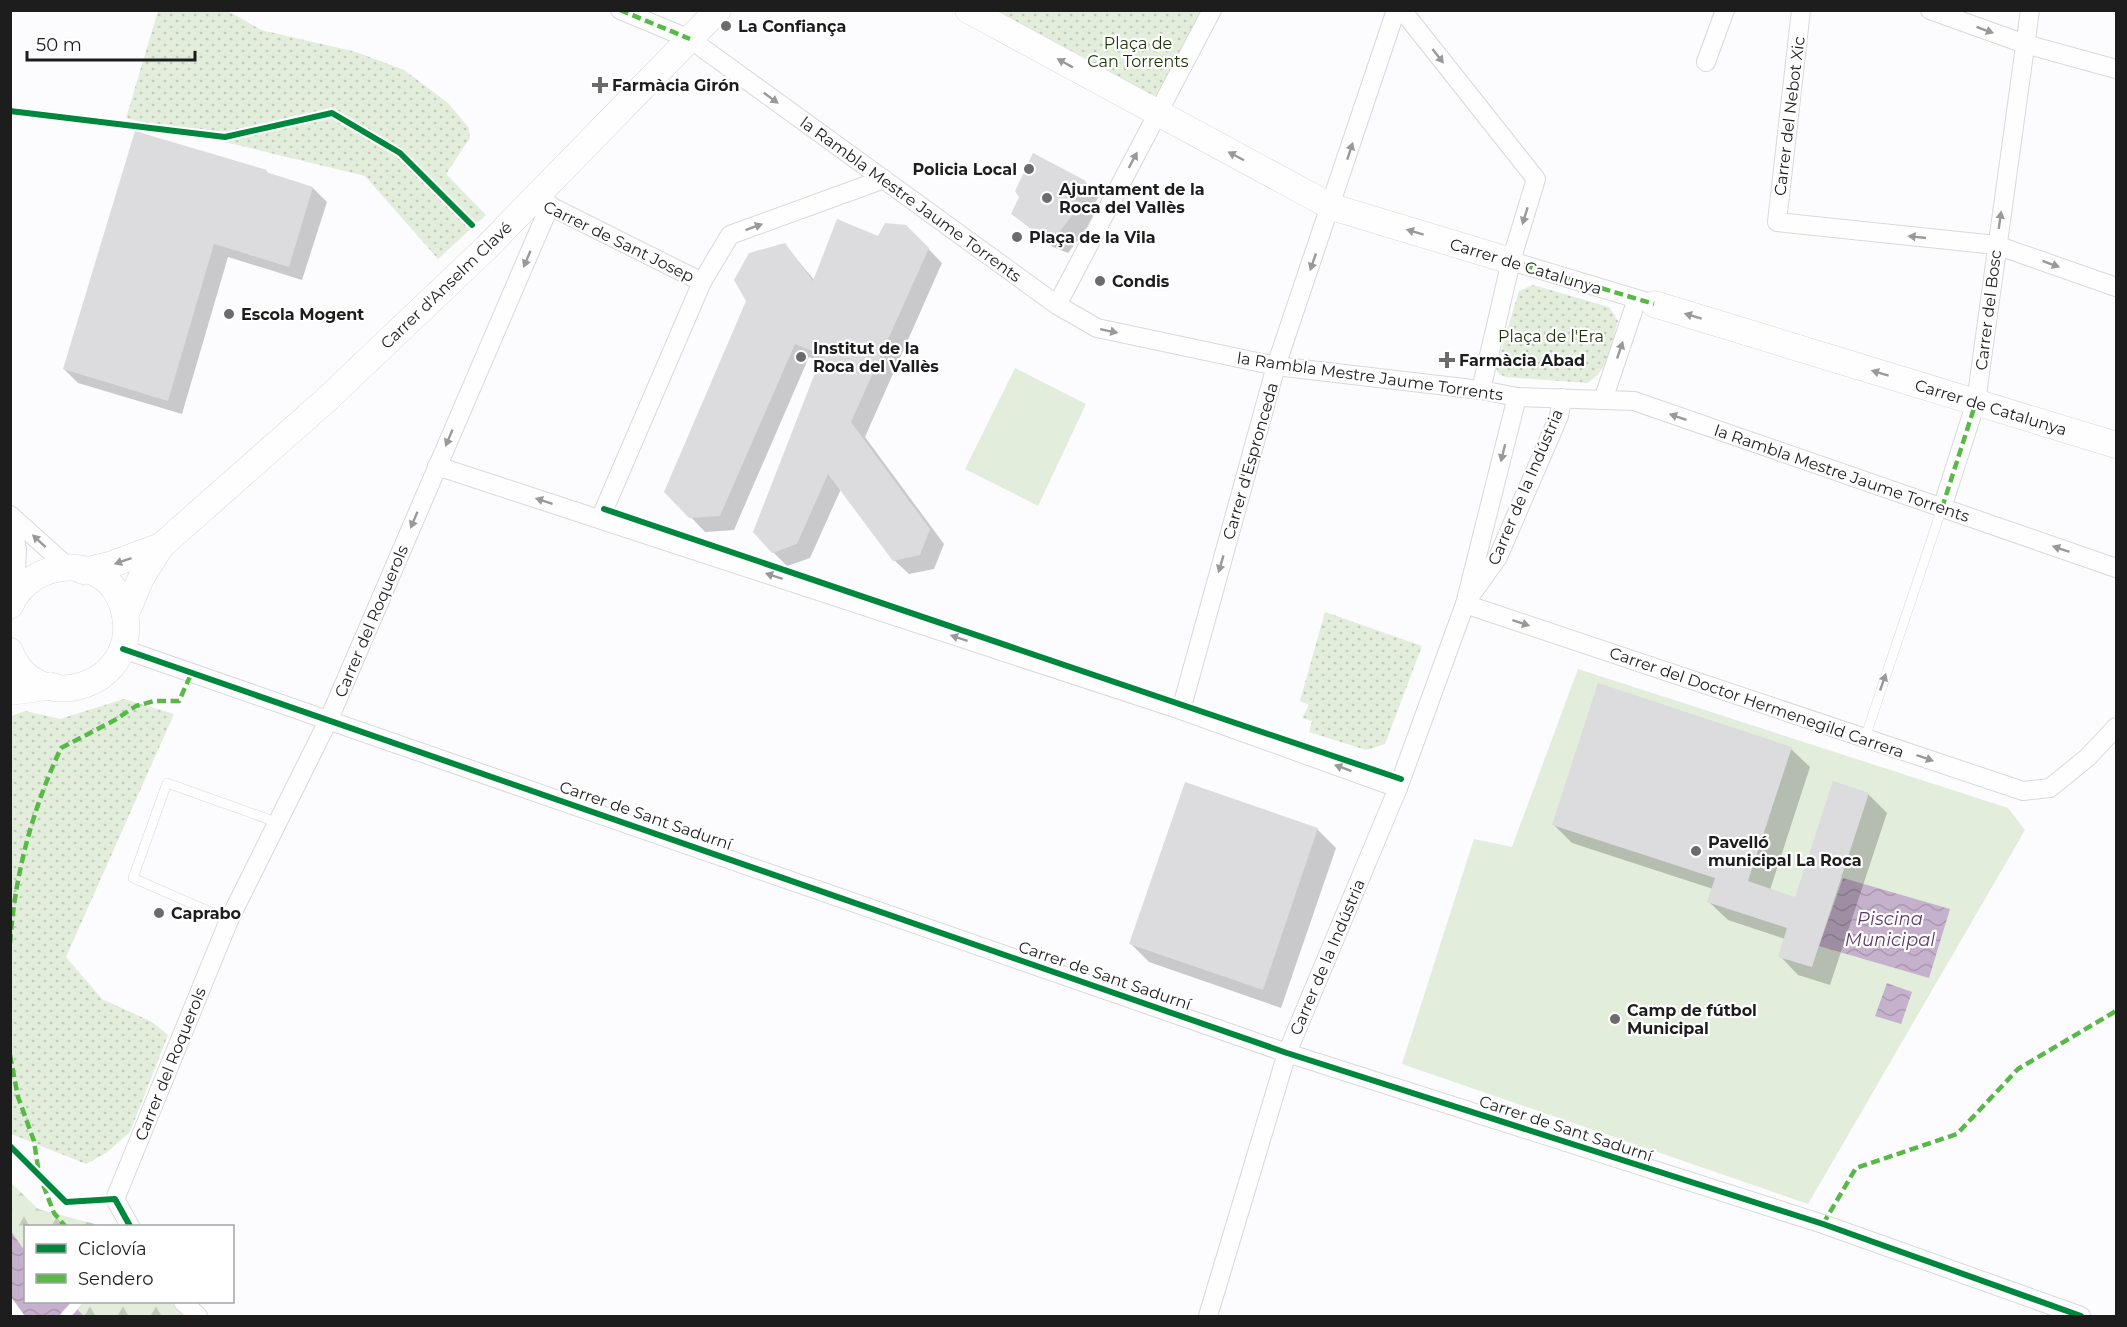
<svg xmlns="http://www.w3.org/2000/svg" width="2127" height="1327" viewBox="0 0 2127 1327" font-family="Montserrat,sans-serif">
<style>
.grass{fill:url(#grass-dots)}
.forest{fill:url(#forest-firs)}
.garden{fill:#e2eddb}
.water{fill:url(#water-waves)}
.shadow{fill:#0003}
.building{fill:#dcdbdd}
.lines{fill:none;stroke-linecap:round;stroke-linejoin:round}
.lane-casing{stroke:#d9d8da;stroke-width:10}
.street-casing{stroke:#d9d8da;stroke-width:20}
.secondary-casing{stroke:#d9d8da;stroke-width:27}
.lane{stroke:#fffeff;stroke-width:9}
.street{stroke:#fffeff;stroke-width:18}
.secondary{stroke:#fffeff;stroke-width:26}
.quiet{stroke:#58b947;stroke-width:4.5;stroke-dasharray:9 4.5;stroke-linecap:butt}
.cycleway-casing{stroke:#fff;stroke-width:10}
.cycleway{stroke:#00873e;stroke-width:6}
.oneway{fill:#9a999a}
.poi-dot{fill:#6c6b6c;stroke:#fff;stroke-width:2}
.labels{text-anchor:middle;stroke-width:4.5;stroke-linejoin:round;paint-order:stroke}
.poi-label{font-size:16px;font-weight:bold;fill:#1e1d1e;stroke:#fff;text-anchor:start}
.park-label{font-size:16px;fill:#1c3405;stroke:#fff}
.street-label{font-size:16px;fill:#1e1d1e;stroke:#fff}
.water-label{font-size:18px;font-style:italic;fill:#61396b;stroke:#fff}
</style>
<defs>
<pattern id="grass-dots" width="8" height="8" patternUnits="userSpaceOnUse" patternTransform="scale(1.5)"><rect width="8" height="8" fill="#e2eddb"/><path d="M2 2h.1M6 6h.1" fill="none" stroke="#c1cbbc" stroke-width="1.8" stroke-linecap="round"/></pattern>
<pattern id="forest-firs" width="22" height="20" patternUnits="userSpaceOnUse" patternTransform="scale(1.5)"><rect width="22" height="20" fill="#e2eddb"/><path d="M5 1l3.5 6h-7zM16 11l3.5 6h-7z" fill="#c1cbbc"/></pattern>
<pattern id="water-waves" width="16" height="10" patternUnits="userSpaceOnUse" patternTransform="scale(1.5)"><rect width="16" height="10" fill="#c6b1cc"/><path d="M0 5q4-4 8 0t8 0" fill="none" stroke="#aa98af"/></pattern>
</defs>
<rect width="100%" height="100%" fill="#fcfbfd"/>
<g class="grass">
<polygon points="1200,10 1206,14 1155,107 974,11"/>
<polygon points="158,11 228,11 261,30 356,52 404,70 448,103 469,128 470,138 446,174 486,215 438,259 365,176 126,118"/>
<path d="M1533 285 1609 307 1618 321C1611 343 1609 372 1587 383L1506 377 1499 374 1496 368 1519 291Z"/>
<polygon points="1325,612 1422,646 1385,744 1366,750 1309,732 1312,721 1302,718 1309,705 1300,701"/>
<polygon points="124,699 174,714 66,957 102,999 152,1022 168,1035 130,1132 106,1153 86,1164 11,1134 11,716 25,711 60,719"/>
</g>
<g class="forest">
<polygon points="11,1183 38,1209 102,1226 26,1226 25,1251 11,1231"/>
<polygon points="70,1302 173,1302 187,1316 84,1316"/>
</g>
<g class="garden">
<polygon points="1015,368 1086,404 1038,506 965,469"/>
<polygon points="1578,669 2008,808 2025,830 1808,1204 1402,1064 1474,839 1512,847"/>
</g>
<g class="water">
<polygon points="1843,878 1950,909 1929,978 1819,946"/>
<polygon points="1887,983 1912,992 1901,1024 1875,1016"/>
<polygon points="11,1231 25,1251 26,1302 70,1302 84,1316 25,1316 11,1297"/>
</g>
<g class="shadow">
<polygon points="266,171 270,175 313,188 327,202 302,280 228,257 182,414 78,383 64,369"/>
<polygon points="1085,182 1099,196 1090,213 1095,218 1068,253 1053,247 1013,214"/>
<polygon points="906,226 942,263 865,437 944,544 934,569 909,574 894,560 841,489 810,558 787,566 773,552 821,362 809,357 734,530 705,532 666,491 784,244 815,281 878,238"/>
<polygon points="1791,749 1810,767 1770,890 1796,899 1868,794 1887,813 1830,985 1798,975 1780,956 1785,939 1728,920 1709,902 1713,889 1572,843 1553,824"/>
<polygon points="1317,829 1336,848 1281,1008 1149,962 1131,944"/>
</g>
<g class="building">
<polygon points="135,131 267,170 266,172 313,187 289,267 214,244 168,401 63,369"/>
<polygon points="1033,153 1086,181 1075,200 1082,203 1053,240 1037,233 1011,214 1019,197 1015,191"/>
<polygon points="837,219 878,236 885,223 906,225 929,248 851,422 930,529 920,555 893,561 828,474 797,544 772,553 753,532 822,355 795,344 720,516 689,518 664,492 746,301 734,280 749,253 785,243 813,281"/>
<polygon points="1598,683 1792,747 1748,881 1795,897 1833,781 1869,793 1812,967 1778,957 1787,928 1707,902 1715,878 1552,825"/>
<polygon points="1185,782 1318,828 1263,990 1129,944"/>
</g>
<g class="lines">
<defs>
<g id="lane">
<polyline points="1865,738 1942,508"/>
<polyline points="229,920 133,878 167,783 279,823"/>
<polyline points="65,1316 78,1302"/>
</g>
<g id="street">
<polyline points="620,10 690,39 1057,305 1097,328 1276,366 1481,390 1517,397 1634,401 2116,568"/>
<polyline points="1402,10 1536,179 1511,261 1481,390"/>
<polyline points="1801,10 1777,222 1996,245 2116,287"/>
<polyline points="1930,10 2025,44 2116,69"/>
<polyline points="1706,62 1725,10"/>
<polyline points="538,200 702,282"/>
<polyline points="1511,261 1654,304"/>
<polyline points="1057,305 1212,10"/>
<polyline points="1603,400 1637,299"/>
<polyline points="437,466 1181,710 1398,788"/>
<polyline points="1942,508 1976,402 2030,10"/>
<polyline points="10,515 68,567"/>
<polyline points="10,517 17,549 15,595"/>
<polyline points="600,519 702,282 730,235 884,179"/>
<polyline points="1471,595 1498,557 1559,416 1562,398"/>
<polyline points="1465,604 2023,791 2050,788 2088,757 2116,727"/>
<polyline points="123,649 1287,1053 1823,1224 2081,1316"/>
<polyline points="1181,710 1276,366 1396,10"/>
<polyline points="130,1226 115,1199 229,920 329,719 550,205"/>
<polyline points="183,1302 198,1316"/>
<polyline points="1208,1316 1287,1053 1398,788 1465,604 1517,397"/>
</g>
<g id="secondary">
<polyline points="968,10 1332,207 1511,261"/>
<polyline points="1654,304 2116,445"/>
<polyline points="83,571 110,565 161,546 325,401 486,248 718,10"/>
<path d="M10 606C31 557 107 552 123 607 146 685 36 721 10 651"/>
<polyline points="125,616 141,578 161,546"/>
<polyline points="10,692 53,686"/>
</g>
</defs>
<use href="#lane" class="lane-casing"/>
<use href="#street" class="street-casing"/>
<use href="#secondary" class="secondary-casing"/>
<use href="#lane" class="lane"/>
<use href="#street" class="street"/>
<use href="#secondary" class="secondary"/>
<g class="quiet">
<polyline points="620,10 690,39"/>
<polyline points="1511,261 1654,304"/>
<polyline points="1942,508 1976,402"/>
<path d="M10 943C15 874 32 810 61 748L115 720 136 706 154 701H179L192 672"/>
<polyline points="10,1055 18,1097 34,1141 39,1174 54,1213 65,1226"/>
<polyline points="1823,1224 1856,1168 1957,1134 2018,1069 2116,1011"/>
</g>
<defs>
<g id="cycleway">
<polyline points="10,111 225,137 332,113 400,153 472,225"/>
<polyline points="604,509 1401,779"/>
<polyline points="123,649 1287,1053 1823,1224 2081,1316"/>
<polyline points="10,1146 66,1202 115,1199 130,1226"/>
</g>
</defs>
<use href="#cycleway" class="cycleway-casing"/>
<use href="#cycleway" class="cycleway"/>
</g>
<defs><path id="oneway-solid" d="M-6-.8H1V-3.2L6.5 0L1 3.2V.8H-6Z" transform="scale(1.5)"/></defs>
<g class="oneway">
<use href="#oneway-solid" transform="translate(1985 30) rotate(20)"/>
<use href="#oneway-solid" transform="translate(1438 56) rotate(52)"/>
<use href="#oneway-solid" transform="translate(1065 63) rotate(-151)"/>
<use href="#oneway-solid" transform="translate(771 98) rotate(36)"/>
<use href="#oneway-solid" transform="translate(1350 151) rotate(-72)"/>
<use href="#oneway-solid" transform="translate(1236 156) rotate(-152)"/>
<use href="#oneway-solid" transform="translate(1133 160) rotate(-62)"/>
<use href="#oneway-solid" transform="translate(1525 216) rotate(107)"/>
<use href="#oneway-solid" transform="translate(2000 220) rotate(-82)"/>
<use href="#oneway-solid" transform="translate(754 227) rotate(-20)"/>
<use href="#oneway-solid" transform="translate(1415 232) rotate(-163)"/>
<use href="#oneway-solid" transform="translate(1917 237) rotate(-174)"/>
<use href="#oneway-solid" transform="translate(527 259) rotate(113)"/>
<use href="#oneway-solid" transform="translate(1313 262) rotate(109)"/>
<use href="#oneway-solid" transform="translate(2051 264) rotate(20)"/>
<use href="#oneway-solid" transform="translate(1693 316) rotate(-163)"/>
<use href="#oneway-solid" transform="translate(1109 331) rotate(12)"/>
<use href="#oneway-solid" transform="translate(1620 350) rotate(-71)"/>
<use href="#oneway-solid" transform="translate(1880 373) rotate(-163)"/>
<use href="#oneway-solid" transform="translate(1678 417) rotate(-161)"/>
<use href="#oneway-solid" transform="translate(449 438) rotate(113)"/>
<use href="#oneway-solid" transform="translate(1503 453) rotate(104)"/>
<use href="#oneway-solid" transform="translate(544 501) rotate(-162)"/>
<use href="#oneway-solid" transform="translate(414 520) rotate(113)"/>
<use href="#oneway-solid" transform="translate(39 541) rotate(-137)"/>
<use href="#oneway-solid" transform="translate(2061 549) rotate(-161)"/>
<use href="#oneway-solid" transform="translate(123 561) rotate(161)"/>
<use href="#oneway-solid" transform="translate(1221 564) rotate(106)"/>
<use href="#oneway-solid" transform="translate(774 576) rotate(-162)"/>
<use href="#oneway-solid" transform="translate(1521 623) rotate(18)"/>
<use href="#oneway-solid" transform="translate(959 638) rotate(-162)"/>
<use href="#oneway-solid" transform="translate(1883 682) rotate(-71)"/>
<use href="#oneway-solid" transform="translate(1925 758) rotate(19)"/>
<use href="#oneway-solid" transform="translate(1343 768) rotate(-160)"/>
</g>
<g class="poi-dot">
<circle cx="726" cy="26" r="6"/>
<path d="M597 76h6v6h6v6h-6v6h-6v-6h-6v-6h6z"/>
<circle cx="1029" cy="169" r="6"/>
<circle cx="1047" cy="198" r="6"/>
<circle cx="1017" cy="237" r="6"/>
<circle cx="1100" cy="281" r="6"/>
<circle cx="229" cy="314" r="6"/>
<circle cx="801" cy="357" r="6"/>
<path d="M1444 351h6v6h6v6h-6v6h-6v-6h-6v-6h6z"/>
<circle cx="1696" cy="851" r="6"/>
<circle cx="159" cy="913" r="6"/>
<circle cx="1615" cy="1019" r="6"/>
</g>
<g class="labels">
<g class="poi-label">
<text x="738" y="32">La Confiança</text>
<text x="612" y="91">Farmàcia Girón</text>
<text x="1017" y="175" text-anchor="end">Policia Local</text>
<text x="1059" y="195">Ajuntament de la<tspan x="1059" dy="18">Roca del Vallès</tspan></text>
<text x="1029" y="243">Plaça de la Vila</text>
<text x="1112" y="287">Condis</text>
<text x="241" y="320">Escola Mogent</text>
<text x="813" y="354">Institut de la<tspan x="813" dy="18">Roca del Vallès</tspan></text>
<text x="1459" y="366">Farmàcia Abad</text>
<text x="1708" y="848">Pavelló<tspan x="1708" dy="18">municipal La Roca</tspan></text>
<text x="171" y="919">Caprabo</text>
<text x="1627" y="1016">Camp de fútbol<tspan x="1627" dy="18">Municipal</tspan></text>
</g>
<g class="park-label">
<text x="1138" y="49">Plaça de<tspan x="1138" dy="18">Can Torrents</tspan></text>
<text x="1551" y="342">Plaça de l'Era</text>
</g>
<g class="street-label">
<text transform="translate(1789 116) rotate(-83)" y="6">Carrer del Nebot Xic</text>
<text transform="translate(911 199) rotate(36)" y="6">la Rambla Mestre Jaume Torrents</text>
<text transform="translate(619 241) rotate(26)" y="6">Carrer de Sant Josep</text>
<text transform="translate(1526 266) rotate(17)" y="6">Carrer de Catalunya</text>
<text transform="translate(446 285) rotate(-44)" y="6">Carrer d'Anselm Clavé</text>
<text transform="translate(1988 310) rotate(-83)" y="6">Carrer del Bosc</text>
<text transform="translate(1370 376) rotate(8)" y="6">la Rambla Mestre Jaume Torrents</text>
<text transform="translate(1991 407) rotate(17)" y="6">Carrer de Catalunya</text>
<text transform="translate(1250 461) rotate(-74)" y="6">Carrer d'Espronceda</text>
<text transform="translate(1842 473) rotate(19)" y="6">la Rambla Mestre Jaume Torrents</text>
<text transform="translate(1525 487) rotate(-67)" y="6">Carrer de la Indústria</text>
<text transform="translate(371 621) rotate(-67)" y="6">Carrer del Roquerols</text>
<text transform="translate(1757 702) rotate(19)" y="6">Carrer del Doctor Hermenegild Carrera</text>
<text transform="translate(646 815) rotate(19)" y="6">Carrer de Sant Sadurní</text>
<text transform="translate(1327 957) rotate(-67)" y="6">Carrer de la Indústria</text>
<text transform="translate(1105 975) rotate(19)" y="6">Carrer de Sant Sadurní</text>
<text transform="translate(170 1064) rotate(-68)" y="6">Carrer del Roquerols</text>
<text transform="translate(1566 1128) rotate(18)" y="6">Carrer de Sant Sadurní</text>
</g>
<g class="water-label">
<text x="1890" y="925">Piscina<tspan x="1890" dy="21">Municipal</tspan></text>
</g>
</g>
<rect width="2127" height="1327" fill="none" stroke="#1e1d1e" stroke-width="24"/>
<rect x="24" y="1225" width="210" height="78" fill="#ffffff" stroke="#a5a5a5" stroke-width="1.5"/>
<rect x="36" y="1244" width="30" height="9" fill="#00873e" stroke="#a5a5a5" stroke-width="1.5"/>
<text x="78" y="1255" font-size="18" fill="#1e1d1e">Ciclovía</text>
<rect x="36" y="1274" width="30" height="9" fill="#58b947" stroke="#a5a5a5" stroke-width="1.5"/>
<text x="78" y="1285" font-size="18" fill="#1e1d1e">Sendero</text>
<path d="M27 51v9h168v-9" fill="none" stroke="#1e1d1e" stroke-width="3"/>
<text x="36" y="51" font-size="18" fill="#1e1d1e" stroke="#ffffff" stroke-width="4.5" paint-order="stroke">50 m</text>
</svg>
